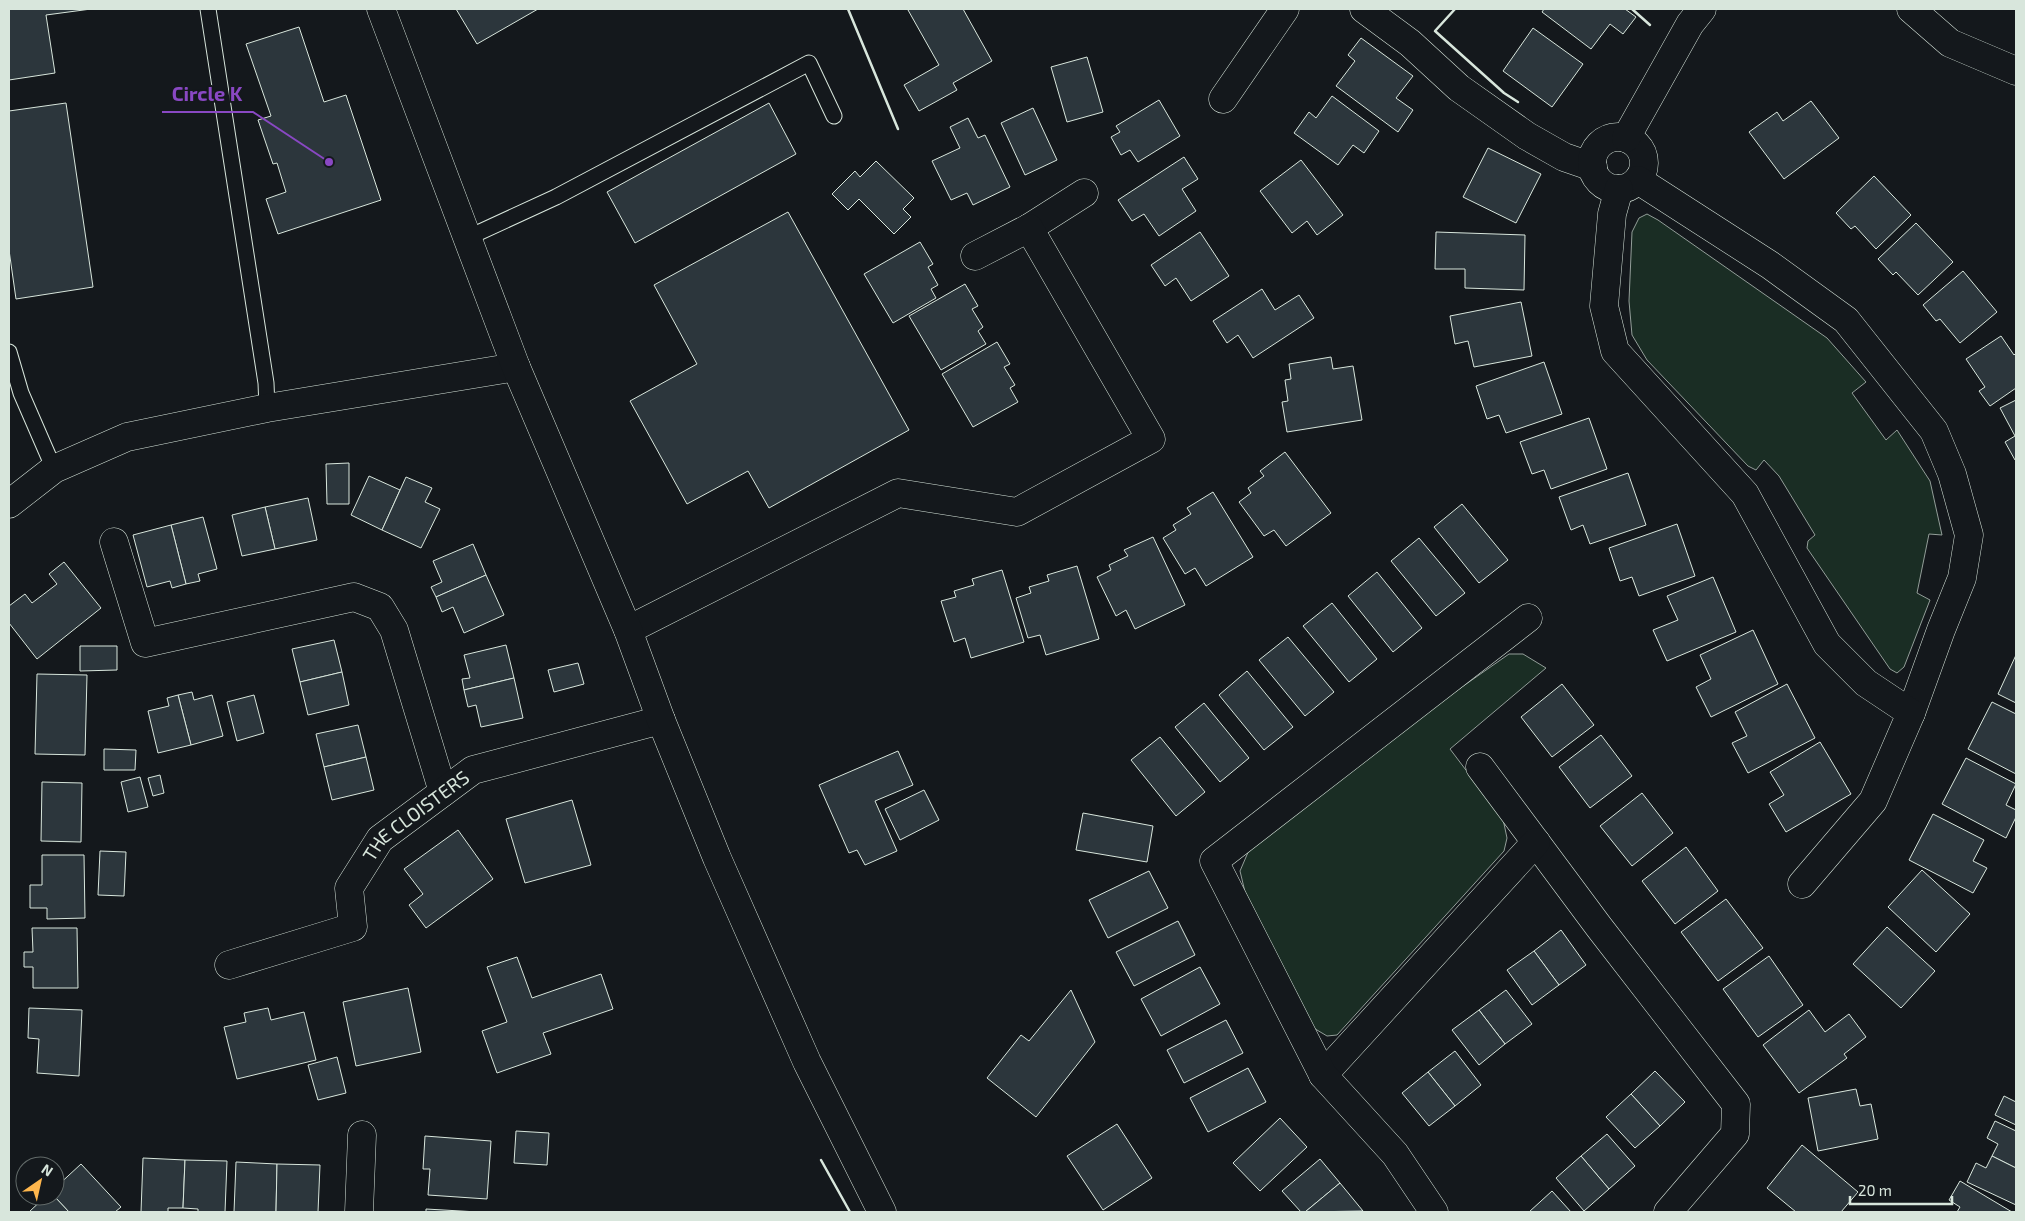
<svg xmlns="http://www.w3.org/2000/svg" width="2025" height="1221" viewBox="0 0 2025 1221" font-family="'Exo 2',sans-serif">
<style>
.green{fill:#1a2d24;stroke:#939e99}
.building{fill:#2c363c;stroke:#d8e6dc}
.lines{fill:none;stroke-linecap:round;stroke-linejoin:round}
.service-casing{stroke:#d8e6dc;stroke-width:17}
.minor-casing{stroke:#d8e6dc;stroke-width:29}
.tertiary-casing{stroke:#d8e6dc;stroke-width:29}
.primary-casing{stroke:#d8e6dc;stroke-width:29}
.service{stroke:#14181c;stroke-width:15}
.minor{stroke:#14181c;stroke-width:28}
.tertiary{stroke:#14181c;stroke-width:28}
.primary{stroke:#14181c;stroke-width:28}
.wall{stroke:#d8e6dc;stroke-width:2.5}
.labels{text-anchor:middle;stroke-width:4;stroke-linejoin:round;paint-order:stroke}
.street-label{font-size:19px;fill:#d8e6dc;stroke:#14181c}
.leader{fill:none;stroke:#8948c3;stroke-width:2}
.callout-dot{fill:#8948c3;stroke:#14181c;stroke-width:2}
.callout-label{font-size:20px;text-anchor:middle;font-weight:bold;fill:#8948c3;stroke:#14181c;stroke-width:4;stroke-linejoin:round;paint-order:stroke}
</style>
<rect width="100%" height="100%" fill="#14181c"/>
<g class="green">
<polygon points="1647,214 1658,220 1827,338 1866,382 1852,393 1886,440 1897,430 1930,481 1942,535 1929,534 1917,593 1930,600 1904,667 1897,673 1890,669 1807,548 1808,541 1815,535 1779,476 1764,460 1756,470 1748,466 1647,360 1632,335 1629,301 1632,232 1639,218"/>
<polygon points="1509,654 1523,654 1546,668 1450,749 1503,819 1507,838 1504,851 1337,1035 1327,1036 1312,1027 1245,892 1240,871 1249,850 1439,703"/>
</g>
<g class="building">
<polygon points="9,9 91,9 46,15 55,73 9,80"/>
<polygon points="456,9 538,9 477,44"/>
<polygon points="910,9 963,9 992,61 953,83 957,90 919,111 904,85 939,65 908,10"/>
<polygon points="1544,9 1625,9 1636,17 1623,34 1610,24 1591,49 1542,12"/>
<polygon points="299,27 324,102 346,95 381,200 278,234 266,199 286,192 277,163 273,164 258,120 271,116 246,44"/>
<polygon points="1533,28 1583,64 1552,107 1503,71"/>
<polygon points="1361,38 1413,76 1396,98 1413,110 1398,132 1336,86 1355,61 1348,55"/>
<polygon points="1087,57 1103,112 1067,122 1051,67"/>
<polygon points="1332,96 1379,131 1364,153 1353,145 1338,165 1294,133 1309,112 1316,118"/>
<polygon points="1159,100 1180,136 1138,162 1130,150 1121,155 1111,137 1120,132 1116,126"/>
<polygon points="1811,101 1839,138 1784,179 1749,132 1777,112 1783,121"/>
<polygon points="66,103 93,287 16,299 9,250 9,111"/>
<polygon points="769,103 796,154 635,243 607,192"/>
<polygon points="1033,108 1057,160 1025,175 1001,123"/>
<polygon points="968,118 978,138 985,135 1010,187 973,205 967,193 951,200 932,161 960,148 950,127"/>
<polygon points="1488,148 1541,174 1516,223 1463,197"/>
<polygon points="1184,157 1198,179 1182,189 1196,211 1159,236 1144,214 1132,221 1118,200"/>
<polygon points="1301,160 1343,215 1317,235 1307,221 1292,233 1260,191"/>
<polygon points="876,161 914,198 903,209 911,217 894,234 859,199 848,210 832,194 855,171 860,177"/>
<polygon points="1874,176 1911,215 1876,249 1855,226 1851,229 1836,213"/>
<polygon points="788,212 909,430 769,508 748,471 687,504 630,401 697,364 654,285"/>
<polygon points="1916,223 1953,262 1918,295 1896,272 1893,275 1878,259"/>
<polygon points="1200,232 1229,276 1191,301 1176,278 1165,286 1151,265"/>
<polygon points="1436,232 1525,235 1524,290 1465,288 1465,269 1435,269"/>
<polygon points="920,242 933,264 928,267 938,285 931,289 936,298 893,323 864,274"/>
<polygon points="1963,271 1997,312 1960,343 1940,319 1936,321 1923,305"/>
<polygon points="965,284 978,306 972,309 983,327 978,331 986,344 941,370 909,316"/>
<polygon points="1262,289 1275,310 1299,295 1314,318 1253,358 1238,335 1227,343 1213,321"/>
<polygon points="1521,302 1532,356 1474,367 1468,341 1455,344 1450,316"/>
<polygon points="2001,336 2014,355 2016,353 2016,388 1990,406 1979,391 1985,387 1966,359"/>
<polygon points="997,342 1010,364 1004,367 1015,385 1010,388 1018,402 973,427 942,374"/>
<polygon points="1331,357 1333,369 1353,366 1362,420 1287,432 1282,402 1288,401 1285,380 1291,379 1289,364"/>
<polygon points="1544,362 1562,414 1506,433 1499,415 1487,419 1476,386"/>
<polygon points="2016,400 2016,460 2015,460 2005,442 2015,436 2000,408"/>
<polygon points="1589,418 1607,469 1551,489 1544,470 1532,474 1520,442"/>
<polygon points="1285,452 1331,513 1286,546 1274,530 1264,536 1239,502 1251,493 1248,488 1264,476 1260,471"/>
<polygon points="349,463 349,504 327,504 326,464"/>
<polygon points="1628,473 1646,525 1590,544 1583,525 1571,530 1559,497"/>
<polygon points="369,476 400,490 382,530 351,515"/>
<polygon points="406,477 432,488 425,502 440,509 421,548 382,530"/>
<polygon points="1213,492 1253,557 1206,586 1195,568 1185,574 1163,538 1176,530 1173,525 1191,514 1187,508"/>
<polygon points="308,498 317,540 275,549 265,507"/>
<polygon points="1462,504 1508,560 1479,583 1434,527"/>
<polygon points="265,507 275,549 242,556 232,515"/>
<polygon points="203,517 217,569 198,574 200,581 186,584 171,525"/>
<polygon points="1677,524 1695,576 1639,596 1632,577 1620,581 1609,548"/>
<polygon points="171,525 186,584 172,588 170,581 147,587 133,535"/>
<polygon points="1153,537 1185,605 1135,629 1126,610 1116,616 1097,577 1111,570 1109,565 1128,556 1124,550"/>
<polygon points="1419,538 1465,593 1436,616 1391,561"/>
<polygon points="473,544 486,575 436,597 431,587 442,582 433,561"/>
<polygon points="64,562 101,608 37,659 9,623 9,606 25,594 32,603 57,584 49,574"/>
<polygon points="1077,566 1099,639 1046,655 1040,635 1028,638 1016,598 1031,593 1029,587 1049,581 1047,575"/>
<polygon points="1002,570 1024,642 971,658 965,638 954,642 941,601 956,597 954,591 974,585 972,579"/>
<polygon points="1377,572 1422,628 1393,652 1348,596"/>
<polygon points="486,575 504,615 464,633 453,607 442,612 436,597"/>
<polygon points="1713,577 1736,632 1667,661 1653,630 1678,620 1667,596"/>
<polygon points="1332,603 1377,659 1349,682 1303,626"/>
<polygon points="1753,630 1778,684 1711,717 1696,687 1711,679 1700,655"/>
<polygon points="1288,637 1334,692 1305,716 1259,660"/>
<polygon points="334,640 342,672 300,682 292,649"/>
<polygon points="506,645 514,678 464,690 462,679 470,678 464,655"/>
<polygon points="80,646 117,646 117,670 80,671"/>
<polygon points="2016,655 2016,703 1998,694"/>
<polygon points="578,663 584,684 554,692 548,670"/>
<polygon points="1247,671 1293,727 1264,750 1219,695"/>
<polygon points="342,672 349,705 308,715 300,682"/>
<polygon points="37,674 87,675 85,755 35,754"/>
<polygon points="514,678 523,718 481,727 476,705 468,707 464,690"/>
<polygon points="1562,684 1594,725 1552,757 1521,717"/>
<polygon points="1787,684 1815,738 1748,773 1732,743 1747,736 1735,712"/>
<polygon points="192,692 194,700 212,695 223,736 191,745 178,695"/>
<polygon points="178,695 191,745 158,753 148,711 169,706 167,698"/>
<polygon points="254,695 264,733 237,741 227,702"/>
<polygon points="1992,702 2016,714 2016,774 1968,749"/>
<polygon points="1204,703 1249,758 1220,782 1175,727"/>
<polygon points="358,725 366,757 324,767 316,734"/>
<polygon points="1601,735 1632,776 1590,808 1559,767"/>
<polygon points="1160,737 1205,792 1176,816 1131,760"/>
<polygon points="1820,742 1851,794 1786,832 1769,804 1784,795 1770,772"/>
<polygon points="104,749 136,750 135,770 104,770"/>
<polygon points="898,751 913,785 875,801 897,851 865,865 857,850 849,853 819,785"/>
<polygon points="366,757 374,790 332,800 324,767"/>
<polygon points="1966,758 2016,784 2006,805 2016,810 2016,817 2006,838 1942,804"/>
<polygon points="160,775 164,793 153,796 148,778"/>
<polygon points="140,777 148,807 128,812 121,782"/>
<polygon points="42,782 82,783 81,842 41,841"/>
<polygon points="924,790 939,820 900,840 885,809"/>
<polygon points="1642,793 1673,833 1632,866 1600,826"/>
<polygon points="572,800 591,865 525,883 506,819"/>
<polygon points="1083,813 1153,826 1147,862 1076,850"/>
<polygon points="1933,814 1984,840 1973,861 1987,868 1973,893 1909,860"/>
<polygon points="458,830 493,879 426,928 409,905 423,894 404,869"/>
<polygon points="1686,847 1718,891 1675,924 1642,881"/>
<polygon points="100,851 126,852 124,896 98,895"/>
<polygon points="42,855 84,855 85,918 47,919 47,908 30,908 30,885 42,885"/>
<polygon points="1922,870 1970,914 1936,952 1888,907"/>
<polygon points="1149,871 1168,908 1108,938 1089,900"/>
<polygon points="1726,899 1763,948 1718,981 1681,932"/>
<polygon points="1178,921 1195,955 1134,986 1116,952"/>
<polygon points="1887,927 1935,971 1901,1008 1853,964"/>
<polygon points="32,928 77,928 78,988 33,988 33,967 24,967 24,952 33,952"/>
<polygon points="1561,930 1586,965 1559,985 1534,951"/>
<polygon points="1534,951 1559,985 1532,1005 1507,970"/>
<polygon points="1769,956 1803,1005 1758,1037 1723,989"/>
<polygon points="517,957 532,998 601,974 613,1009 543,1033 551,1054 497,1073 482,1031 507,1022 487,967"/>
<polygon points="1200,967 1220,1004 1161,1036 1141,999"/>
<polygon points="408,988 421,1052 356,1066 343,1002"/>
<polygon points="1071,990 1095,1042 1036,1117 987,1078 1021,1035 1029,1041"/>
<polygon points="1506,990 1532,1024 1505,1044 1479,1010"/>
<polygon points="29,1008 82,1010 79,1076 37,1073 39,1039 28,1038"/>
<polygon points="268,1008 271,1020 304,1012 316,1060 237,1079 224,1027 246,1022 244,1013"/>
<polygon points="1479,1010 1505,1044 1479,1065 1452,1030"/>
<polygon points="1809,1010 1825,1032 1849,1014 1866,1037 1844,1054 1847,1058 1799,1093 1763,1045"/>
<polygon points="1226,1020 1243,1053 1184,1083 1167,1050"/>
<polygon points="1455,1051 1481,1085 1455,1106 1428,1072"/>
<polygon points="337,1057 346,1093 318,1100 308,1065"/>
<polygon points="1248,1068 1266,1102 1208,1132 1190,1098"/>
<polygon points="1655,1071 1685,1102 1660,1126 1631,1094"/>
<polygon points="1428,1072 1455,1106 1429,1126 1402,1093"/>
<polygon points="1856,1089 1860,1106 1871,1104 1878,1139 1818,1151 1808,1098"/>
<polygon points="1631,1094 1660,1126 1635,1148 1606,1117"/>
<polygon points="2004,1096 2016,1102 2016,1125 1995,1115"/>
<polygon points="1280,1118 1307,1147 1260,1191 1233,1163"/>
<polygon points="1995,1121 2016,1131 2016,1168 1992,1156 1998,1144 1987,1138"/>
<polygon points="1117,1124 1152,1178 1103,1210 1067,1156"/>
<polygon points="516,1131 549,1133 547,1165 514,1163"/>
<polygon points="1607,1134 1635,1166 1609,1189 1581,1156"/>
<polygon points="425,1136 491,1141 487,1199 428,1195 430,1169 423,1169"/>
<polygon points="1802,1145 1858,1192 1841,1212 1796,1212 1767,1188"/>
<polygon points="1581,1156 1609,1189 1584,1211 1556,1178"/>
<polygon points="1992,1156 2016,1168 2016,1205 1967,1182 1976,1163 1986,1168"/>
<polygon points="143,1158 185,1160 183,1208 168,1208 168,1212 141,1212"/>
<polygon points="1320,1159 1340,1183 1305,1212 1301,1212 1282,1191"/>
<polygon points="185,1160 227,1161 225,1212 198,1212 198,1209 183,1208"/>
<polygon points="236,1162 277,1164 276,1212 234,1212"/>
<polygon points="81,1164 121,1207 115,1212 69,1212 54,1196 55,1188"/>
<polygon points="277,1164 320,1165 318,1212 276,1212"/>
<polygon points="1960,1181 2012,1212 1957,1212 1960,1207 1949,1200"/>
<polygon points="1340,1183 1363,1211 1305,1212"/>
<polygon points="1552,1191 1571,1212 1529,1212"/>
<polygon points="46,1196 54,1196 69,1212 29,1212"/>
<polygon points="426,1209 478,1212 426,1212"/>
</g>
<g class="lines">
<defs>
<g id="service">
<polyline points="208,9 266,383 267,408"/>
<polyline points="467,238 556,197 809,63 834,116"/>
<polyline points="9,352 21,393 54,469"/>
</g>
<g id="minor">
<polyline points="1364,9 1410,43 1459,88 1527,136 1564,157 1593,167"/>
<polyline points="1223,99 1285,9"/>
<circle cx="1618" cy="163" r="26"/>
<polyline points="1626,138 1690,24 1702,9"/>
<polyline points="1638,180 1770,265 1846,320 1934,431 1952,474 1969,535 1962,578 1941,630 1911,713"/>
<polyline points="1619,189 1612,214 1604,306 1615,351 1745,494 1827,644 1866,683 1911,713 1873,801 1802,884"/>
<polyline points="1029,228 1084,193"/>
<polyline points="9,504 54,469 127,437 267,408 516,367"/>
<polyline points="114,542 145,643 354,597 380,607 394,630 443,792"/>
<polyline points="628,630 898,493 1017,512 1151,439 1029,228 975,256"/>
<polyline points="1480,767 1599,927 1736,1104 1735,1134 1668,1212"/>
<path id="s1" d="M229 965 353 927 349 888 380 839 473 770 661 720"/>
<polyline points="1323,1075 1536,842"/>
<polyline points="359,1212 362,1135"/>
<polyline points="1434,1212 1395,1154 1323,1075 1214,861 1528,618"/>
</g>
<polyline id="tertiary" points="1911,9 1950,43 2016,71"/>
<polyline id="primary" points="381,9 516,367 628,630 661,720 717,858 807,1062 882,1212"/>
</defs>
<use href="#service" class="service-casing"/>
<use href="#minor" class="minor-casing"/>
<use href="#tertiary" class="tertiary-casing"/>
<use href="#primary" class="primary-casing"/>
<use href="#service" class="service"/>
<use href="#minor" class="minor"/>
<use href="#tertiary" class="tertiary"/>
<use href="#primary" class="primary"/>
<g class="wall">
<polyline points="848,9 898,129"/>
<polyline points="1455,9 1435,31 1504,93 1518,102"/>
<polyline points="1632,9 1650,25"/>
<polyline points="821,1160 850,1212"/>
</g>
</g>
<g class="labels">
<g class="street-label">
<text dy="7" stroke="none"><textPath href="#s1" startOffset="269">THE CLOISTERS</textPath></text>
</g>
</g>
<path class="leader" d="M329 162L253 112H162"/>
<circle class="callout-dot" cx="329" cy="162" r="5"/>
<g class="callout-label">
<text x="207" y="101">Circle K</text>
</g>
<rect width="2025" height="1221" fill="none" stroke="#d8e6dc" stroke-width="20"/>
<g transform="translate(40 1181) rotate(34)"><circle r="24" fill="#14181c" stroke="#626a69"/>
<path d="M0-4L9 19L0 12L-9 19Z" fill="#ffb74d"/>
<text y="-8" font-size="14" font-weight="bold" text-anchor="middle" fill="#d8e6dc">N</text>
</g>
<path d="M1850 1196v8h102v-8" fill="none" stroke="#d8e6dc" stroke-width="2.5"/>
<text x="1858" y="1196" font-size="15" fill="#d8e6dc" stroke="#14181c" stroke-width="4" paint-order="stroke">20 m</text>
</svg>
